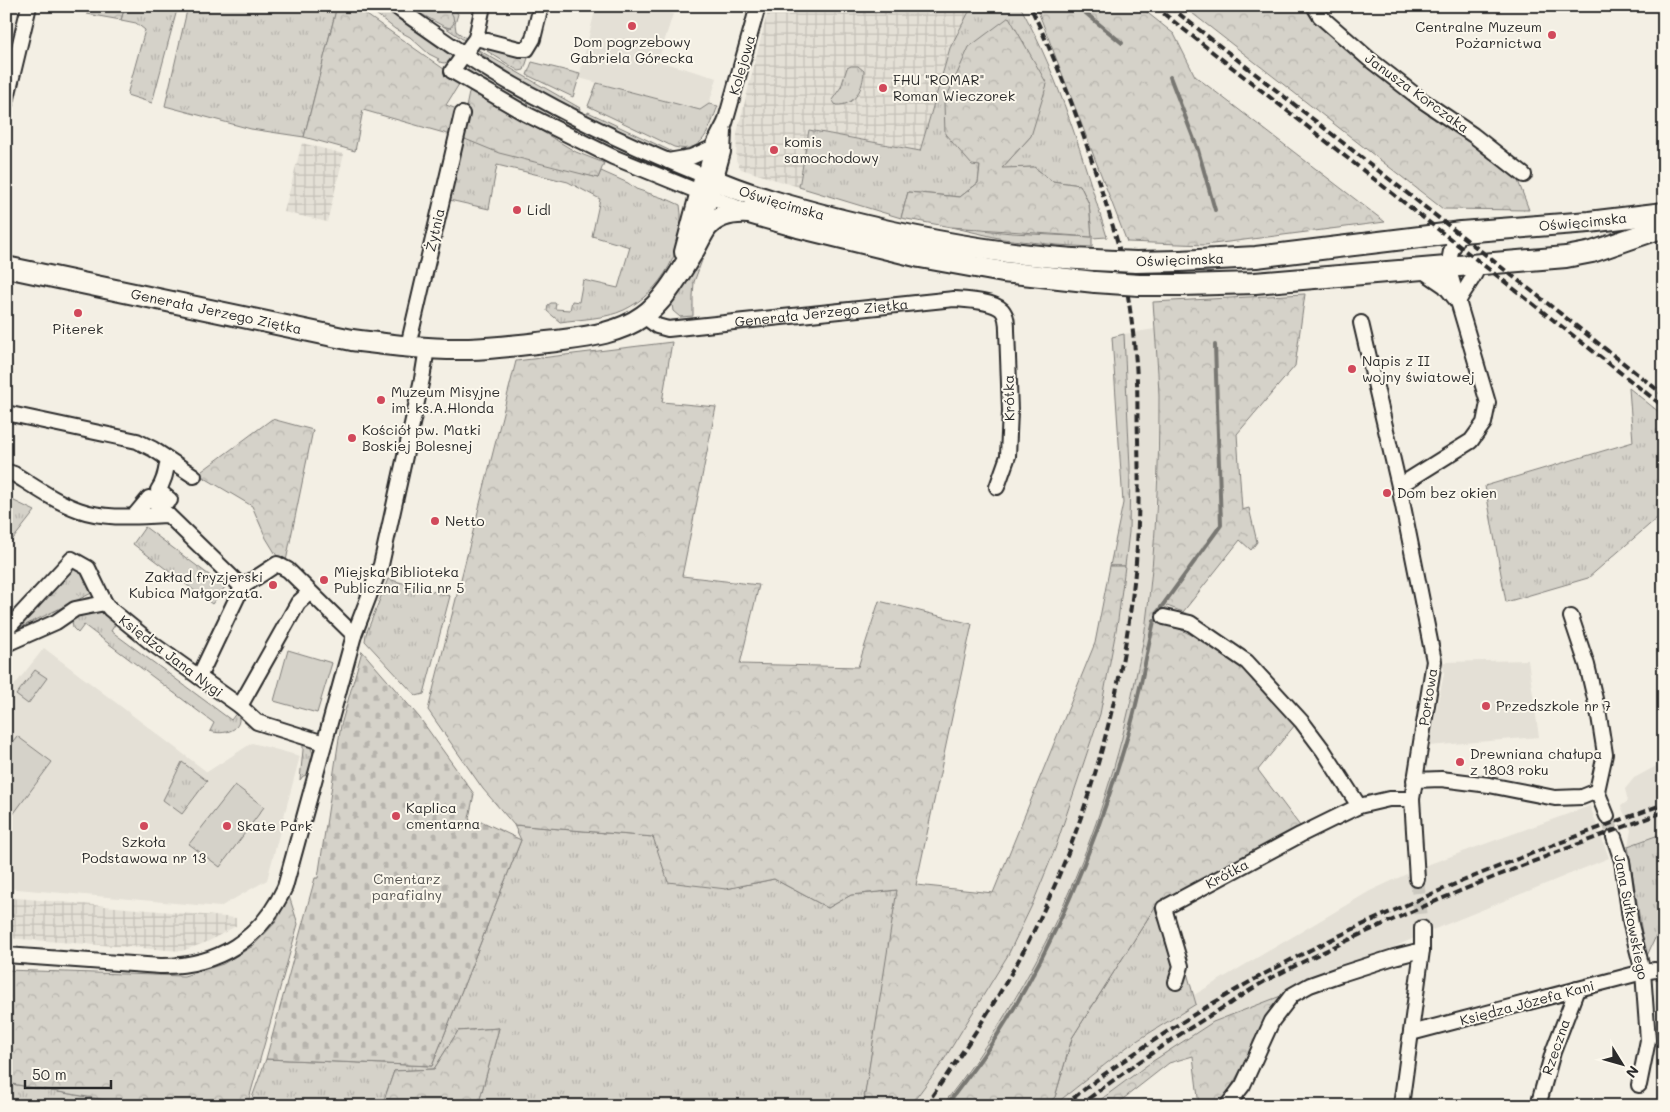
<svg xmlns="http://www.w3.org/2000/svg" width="1670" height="1112" viewBox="0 0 1670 1112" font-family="Mali,sans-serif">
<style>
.built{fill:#e4e0d6}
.industrial{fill:url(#industrial-grid)}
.grass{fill:url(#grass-tufts);stroke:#807e7a}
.forest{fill:url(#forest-crowns);stroke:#807e7a}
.cemetery{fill:url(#cemetery-stones);stroke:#807e7a}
.pitch{fill:#d5d2c9;stroke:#807e7a}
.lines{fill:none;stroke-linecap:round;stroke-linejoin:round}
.stream{stroke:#787772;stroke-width:4}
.street-tunnel{stroke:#cbc8bf;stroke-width:14;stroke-dasharray:14 7;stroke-linecap:butt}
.street-casing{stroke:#2b2b2b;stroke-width:18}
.secondary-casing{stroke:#2b2b2b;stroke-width:24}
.street{stroke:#fbf7ec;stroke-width:14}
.secondary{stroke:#fbf7ec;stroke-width:20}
.rail{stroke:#2b2b2b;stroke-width:4;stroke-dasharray:8 4;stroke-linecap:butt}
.secondary-bridge-casing{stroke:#2b2b2b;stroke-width:24;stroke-linecap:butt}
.secondary-bridge{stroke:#fbf7ec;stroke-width:20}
.poi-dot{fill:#d1495b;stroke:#fbf7ec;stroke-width:2}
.labels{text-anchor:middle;stroke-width:4;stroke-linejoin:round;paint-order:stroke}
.poi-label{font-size:14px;fill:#2b2b2b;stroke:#fbf7ec;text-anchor:start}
.street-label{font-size:14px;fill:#2b2b2b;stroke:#fbf7ec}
.park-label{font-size:14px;fill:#565552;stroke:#fbf7ec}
</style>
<defs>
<pattern id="industrial-grid" width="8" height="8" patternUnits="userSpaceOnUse" patternTransform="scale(1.25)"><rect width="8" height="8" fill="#e4e0d6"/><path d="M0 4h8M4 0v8" fill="none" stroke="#c4c0b8"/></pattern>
<pattern id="grass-tufts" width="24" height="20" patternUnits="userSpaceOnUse" patternTransform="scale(1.25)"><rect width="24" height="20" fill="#d5d2c9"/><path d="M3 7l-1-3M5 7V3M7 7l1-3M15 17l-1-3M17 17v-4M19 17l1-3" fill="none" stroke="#b7b4ad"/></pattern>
<pattern id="forest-crowns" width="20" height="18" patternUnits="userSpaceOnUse" patternTransform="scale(1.25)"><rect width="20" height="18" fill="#d5d2c9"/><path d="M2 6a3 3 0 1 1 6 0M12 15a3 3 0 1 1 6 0" fill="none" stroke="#b7b4ad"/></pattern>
<pattern id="cemetery-stones" width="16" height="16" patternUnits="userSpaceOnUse" patternTransform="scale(1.25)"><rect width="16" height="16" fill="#d5d2c9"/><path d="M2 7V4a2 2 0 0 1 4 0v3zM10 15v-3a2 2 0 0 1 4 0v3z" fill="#b7b4ad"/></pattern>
</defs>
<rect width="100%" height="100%" fill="#f3efe4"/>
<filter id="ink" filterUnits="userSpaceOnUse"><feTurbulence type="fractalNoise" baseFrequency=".02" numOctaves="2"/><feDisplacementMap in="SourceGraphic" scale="10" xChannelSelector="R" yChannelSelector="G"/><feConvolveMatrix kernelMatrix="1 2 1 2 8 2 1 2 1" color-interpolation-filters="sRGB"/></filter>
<g filter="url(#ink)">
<g class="built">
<polygon points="596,6 664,6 663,11 673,14 658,61 717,78 709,104 700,110 579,78"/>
<polygon points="1155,329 1159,394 1157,464 1154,543 1146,624 1127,722 1099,818 1068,895 1031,970 993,1034 942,1106 910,1106 942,1063 1008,955 1033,903 1055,849 1100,714 1118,620 1129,532 1130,468 1124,334"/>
<polygon points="44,648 207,772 252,743 300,756 267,880 220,907 6,888 6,696"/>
<polygon points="1528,660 1539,737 1428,746 1444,674 1443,662"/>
<polygon points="1664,762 1664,833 1628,846 1631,830 1621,806 1628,801 1625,789 1634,778"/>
<polygon points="1590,806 1609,858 1435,929 1286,994 1150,1063 1092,1106 1053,1106 1127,1047 1196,1004 1194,995 1370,891 1424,866"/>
</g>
<g class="industrial">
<polygon points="769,6 972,6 950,48 920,151 809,130 799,187 741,169 736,160 737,133"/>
<polygon points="302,143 344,154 327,222 284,212"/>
<polygon points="6,897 236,918 236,926 207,942 182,951 6,938"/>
</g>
<g class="grass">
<polygon points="125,6 178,6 152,103 127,95 145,30 136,23 121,20"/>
<polygon points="188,6 337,6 304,137 251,129 165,106"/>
<path d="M366 6H387L455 55C450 62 444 66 437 60L439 59 429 54 410 37 395 29Z"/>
<polygon points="447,6 452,6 458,14 455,24 456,31 467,39 467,42 443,26 450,28 449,9"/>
<path d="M972 6H1020C1060 78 1083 159 1107 237L1092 238V247L1057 245 1003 239 951 227 1012 233 1092 237 1089 204 1080 185 1052 181 1034 167 1001 169 1031 136 980 166 978 183 960 197 908 192 901 218 799 187 809 130 920 151 950 48Z"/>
<polygon points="475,48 580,108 579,112 501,70"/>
<path d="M466 63 556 116 644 158 642 161C581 141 519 104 464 69Z"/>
<path d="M851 66H858L864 71C863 88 856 106 836 105L832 100 841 87 847 68Z"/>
<path d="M597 83 700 110 709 104 718 106C709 128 704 155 674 147L588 106Z"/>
<polygon points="588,112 677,154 666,153 587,117"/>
<path d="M460 137 598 178 601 171 628 183 636 189 669 200 680 205C687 247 662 292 624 310 605 319 580 319 560 322L547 311 548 305 551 303H556L555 309 570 310 572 301 579 302 583 280 618 288 630 247 592 236 600 199 568 182 497 165 489 209 445 199Z"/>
<polygon points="711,236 694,282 693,297 693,316 680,317 673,311 672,304 692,273"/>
<polygon points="1124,334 1130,468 1129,532 1125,566 1110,566 1123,503 1112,337"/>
<polygon points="1629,388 1664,416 1664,512 1588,578 1506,602 1485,486 1633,442"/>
<polygon points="10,499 35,511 6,548 6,505"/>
<polygon points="145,527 225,587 212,604 133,544"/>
<polygon points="75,566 80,568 96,591 17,629 15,625"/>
<polygon points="388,579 450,596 424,694 416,696 365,641 366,634"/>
<path d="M100 611 116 623 111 631 231 720 237 712C246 730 223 736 210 731L214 723 84 625 78 633 73 628 72 621 76 615Z"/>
<polygon points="301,742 310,746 314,756 309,775 303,776 300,780 303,750 303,745"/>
<polygon points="182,762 207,781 182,814 163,800"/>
<polygon points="514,825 653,837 726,889 774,879 828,908 851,895 898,890 863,1106 478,1106 499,1028 458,1031 434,1069 394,1071 382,1106 249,1106 266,1059 432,1066 521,840"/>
<polygon points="1664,833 1664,933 1656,936 1646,958 1628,846"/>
<polygon points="1155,907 1170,914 1196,1004 1127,1047 1053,1106 1045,1106 1055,1097 1072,1038"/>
<polygon points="6,1083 140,1106 6,1106"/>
</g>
<g class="forest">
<polygon points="89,6 125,6 121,20 87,14"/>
<polygon points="337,6 354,6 461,81 446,105 457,109 451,135 363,110 355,151 304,137"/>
<polygon points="407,6 447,6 453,16 454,23 450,28 443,26"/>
<polygon points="1036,6 1139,6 1174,34 1195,76 1385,222 1205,245 1127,242"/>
<polygon points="1183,6 1306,6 1319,25 1517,178 1529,210 1443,209"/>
<polygon points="1009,17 1047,84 1031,136 1002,168 1034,167 1052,181 1080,185 1089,204 1092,237 951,227 901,218 908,192 960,197 978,183 980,166 972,165 945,134 944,103 969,47"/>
<polygon points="492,48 504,49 528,58 524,70 519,71 487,51"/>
<polygon points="532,62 580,74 573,97 527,75"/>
<polygon points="470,88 576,152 604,163 598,178 499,153 460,137"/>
<path d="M1305 294 1295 366 1237 434 1242 510 1249 508 1257 542 1251 550 1240 540 1183 612 1167 606 1158 618 1215 647 1256 678 1296 720 1295 725 1258 770 1300 826 1155 907 1072 1038 1055 1097 1045 1106H942C1039 982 1104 835 1135 681 1139 662 1144 642 1146 622 1156 547 1159 471 1159 396 1158 364 1155 333 1153 302Z"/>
<polygon points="672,342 662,402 716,407 682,576 759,585 740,664 858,667 879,601 972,624 916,885 993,893 1095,643 1110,566 1125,566 1118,620 1100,714 1055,849 1033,903 1008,955 942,1063 910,1106 863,1106 897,890 851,895 828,908 774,879 726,889 668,882 653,837 514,825 483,789 428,710 516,361"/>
<polygon points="272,419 313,430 286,561 280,561 266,538 252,506 198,474"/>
<polygon points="289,896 298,924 247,1106 140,1106 6,1083 6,970 184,976 223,964 253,946 276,922"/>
<polygon points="1286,994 1280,1000 1227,1094 1218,1106 1199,1106 1193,1056 1169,1063 1114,1106 1092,1106 1150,1063 1213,1022"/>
<polygon points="499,1028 478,1106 382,1106 394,1071 434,1069 458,1031"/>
</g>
<polygon class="cemetery" points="362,651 419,717 474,794 469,818 471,823 483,822 521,840 432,1066 266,1059 315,878 318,878 341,725"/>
<g class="pitch">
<polygon points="288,650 332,663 317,713 274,701"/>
<polygon points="35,670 47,678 28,704 16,695"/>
<polygon points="17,736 52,762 6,824 6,750"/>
<polygon points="235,785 264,807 220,867 189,844"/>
</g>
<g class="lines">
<g class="stream">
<polyline points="1077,6 1122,43"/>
<polyline points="1170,77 1198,150 1215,210"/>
<polyline points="1157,613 1221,525 1215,345"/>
<path d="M946 1106C965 1080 986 1054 1003 1026 1061 934 1100 832 1130 728 1140 693 1146 656 1154 621"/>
</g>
<g class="street-tunnel">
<polyline points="1607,816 1614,837"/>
<polyline points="1417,879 1422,928"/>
</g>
<defs>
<g id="street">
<path d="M395 6C440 38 487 72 536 97 590 127 647 153 705 176L712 148 725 123 758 6"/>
<polyline points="483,6 476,38 452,71 526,114 613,157 746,211"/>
<polyline points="1314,6 1320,16 1369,59 1423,101 1473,135 1524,175"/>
<polyline points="476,38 519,49 527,49 533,39 541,6"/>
<polyline points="6,102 29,6"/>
<polyline points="668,161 691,157 712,148"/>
<polyline points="707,227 705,217 723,152 724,131"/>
<path d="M1420 269 1445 286 1458 302C1464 289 1475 278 1479 264"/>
<path id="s1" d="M644 316 657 326 668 329 954 299C967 300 993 301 1002 310 1007 316 1007 323 1007 330L1010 411 1008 456 997 487"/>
<polyline points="1361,323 1399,486"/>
<polyline points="408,346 462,114"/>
<polyline points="6,413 137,441 153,449 194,476"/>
<path d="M168 459C166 470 165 481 158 490L170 500"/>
<path d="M6 474 8 472 14 474C35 487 56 502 79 510 107 520 139 516 168 515L242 587 199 677"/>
<polyline points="134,516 149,498 168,515"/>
<polyline points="242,587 277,564 288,570 354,635"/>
<polyline points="1164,617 1190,623 1247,662 1302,722 1323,750 1359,806"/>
<polyline points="1571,617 1587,665 1599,716 1605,754 1597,791 1607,816"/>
<polyline points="9,643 8,628 72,559 88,568 105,603"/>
<polyline points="6,644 56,622 75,609 105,603 110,609 154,645 240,706 298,603 309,593"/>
<polyline points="240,706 257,722 324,743"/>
<polyline points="1414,780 1441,779 1489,785 1555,798 1582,797 1597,791"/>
<polyline points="1614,837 1622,861 1631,925 1643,972 1648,1040 1639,1085"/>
<polyline points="1417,879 1412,799 1434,661 1399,486 1471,441 1484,423 1488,403 1448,267 1451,251 1461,232"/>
<path d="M6 955 160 966C218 967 261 939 285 887L354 635 381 565 422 379 427 348"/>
<polyline points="1176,982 1181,966 1164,908 1300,835 1359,806 1389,799 1412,799"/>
<polyline points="1411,1033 1643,972 1655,970 1664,972"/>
<polyline points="1227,1106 1243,1085 1272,1021 1292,995 1310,985 1341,974 1394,957 1422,950"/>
<polyline points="1401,1106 1422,950 1422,928"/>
<polyline points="1538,1106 1553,1052 1577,989"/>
</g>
<g id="secondary">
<path id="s2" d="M685 252 705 176C749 196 796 208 842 220 926 241 1007 256 1094 260"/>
<path id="s3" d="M1180 261 1256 257 1461 232 1589 222 1664 213"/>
<path id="s4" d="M6 267 352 340C391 345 430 350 469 349 498 348 527 344 556 341 586 337 618 334 643 316 664 302 681 271 694 250 698 243 702 234 707 227 717 215 734 212 749 213L798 227 920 257 1003 272 1095 282"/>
<polyline points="1182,285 1255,283 1566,257 1592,252 1664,227"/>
</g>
</defs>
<use href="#street" class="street-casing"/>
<use href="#secondary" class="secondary-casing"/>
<use href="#street" class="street"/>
<use href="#secondary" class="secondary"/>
<g class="rail">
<polyline points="1154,6 1664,407"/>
<polyline points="1169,6 1664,395"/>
<path d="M925 1106C958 1060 989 1013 1017 963 1082 845 1124 697 1136 562 1139 521 1139 480 1138 439 1137 414 1138 388 1136 363 1133 325 1127 285 1119 248 1114 229 1108 210 1102 192 1082 128 1059 66 1030 6"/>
<path d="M1064 1106C1093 1081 1124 1060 1156 1039 1312 935 1489 868 1664 804"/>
<path d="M1079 1106C1127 1069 1177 1035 1229 1004 1242 995 1256 986 1271 978 1397 913 1531 861 1664 812"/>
</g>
<defs>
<g id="secondary-bridge">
<polyline points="1094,260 1136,262 1180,261"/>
<polyline points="1095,282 1139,285 1182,285"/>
</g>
</defs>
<use href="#secondary-bridge" class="secondary-bridge-casing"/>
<use href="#secondary-bridge" class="secondary-bridge"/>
</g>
</g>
<g class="poi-dot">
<circle cx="632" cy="26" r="5"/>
<circle cx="1552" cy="35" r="5"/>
<circle cx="883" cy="88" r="5"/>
<circle cx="774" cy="150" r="5"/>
<circle cx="517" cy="210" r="5"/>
<circle cx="78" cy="313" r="5"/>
<circle cx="1352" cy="369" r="5"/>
<circle cx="381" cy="400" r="5"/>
<circle cx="352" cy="438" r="5"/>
<circle cx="1387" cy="493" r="5"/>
<circle cx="435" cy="521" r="5"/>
<circle cx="324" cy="580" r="5"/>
<circle cx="273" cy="585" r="5"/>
<circle cx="1486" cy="706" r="5"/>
<circle cx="1460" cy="762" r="5"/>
<circle cx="396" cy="816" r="5"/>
<circle cx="144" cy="826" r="5"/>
<circle cx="227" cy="826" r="5"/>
</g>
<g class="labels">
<g class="poi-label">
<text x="1542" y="32" text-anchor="end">Centralne Muzeum<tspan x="1542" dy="16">Pożarnictwa</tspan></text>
<text x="632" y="47" text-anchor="middle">Dom pogrzebowy<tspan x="632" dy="16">Gabriela Górecka</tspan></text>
<text x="893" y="85">FHU "ROMAR"<tspan x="893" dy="16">Roman Wieczorek</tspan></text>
<text x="784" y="147">komis<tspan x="784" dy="16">samochodowy</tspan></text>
<text x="527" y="215">Lidl</text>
<text x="78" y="334" text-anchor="middle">Piterek</text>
<text x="1362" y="366">Napis z II<tspan x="1362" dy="16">wojny światowej</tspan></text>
<text x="391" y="397">Muzeum Misyjne<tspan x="391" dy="16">im. ks.A.Hlonda</tspan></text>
<text x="362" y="435">Kościół pw. Matki<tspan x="362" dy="16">Boskiej Bolesnej</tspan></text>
<text x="1397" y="498">Dom bez okien</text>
<text x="445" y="526">Netto</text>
<text x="334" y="577">Miejska Biblioteka<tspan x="334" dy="16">Publiczna Filia nr 5</tspan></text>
<text x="263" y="582" text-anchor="end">Zakład fryzjerski<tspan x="263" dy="16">Kubica Małgorzata.</tspan></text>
<text x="1496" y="711">Przedszkole nr 7</text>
<text x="1470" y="759">Drewniana chałupa<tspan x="1470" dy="16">z 1803 roku</tspan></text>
<text x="406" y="813">Kaplica<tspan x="406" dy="16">cmentarna</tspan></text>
<text x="237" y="831">Skate Park</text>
<text x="144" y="847" text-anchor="middle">Szkoła<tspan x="144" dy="16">Podstawowa nr 13</tspan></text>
</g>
<g class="street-label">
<text transform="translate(742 65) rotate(-74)" y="5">Kolejowa</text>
<text transform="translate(1417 93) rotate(36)" y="5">Janusza Korczaka</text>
<text dy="5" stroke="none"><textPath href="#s2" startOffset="160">Oświęcimska</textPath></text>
<text dy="5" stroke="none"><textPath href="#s3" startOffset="405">Oświęcimska</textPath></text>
<text transform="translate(435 230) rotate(-77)" y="5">Żytnia</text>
<text transform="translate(1180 260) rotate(-2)" y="5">Oświęcimska</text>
<text dy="5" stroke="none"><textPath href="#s4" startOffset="215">Generała Jerzego Ziętka</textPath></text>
<text dy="5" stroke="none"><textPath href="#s1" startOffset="182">Generała Jerzego Ziętka</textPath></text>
<text transform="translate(1009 398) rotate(-91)" y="5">Krótka</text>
<text transform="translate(171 656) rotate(37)" y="5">Księdza Jana Nygi</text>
<text transform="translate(1428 697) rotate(-81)" y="5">Portowa</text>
<text transform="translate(1227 874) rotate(-28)" y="5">Krótka</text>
<text transform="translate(1631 917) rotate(79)" y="5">Jana Sułkowskiego</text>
<text transform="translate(1527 1003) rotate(-15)" y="5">Księdza Józefa Kani</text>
<text transform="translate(1556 1047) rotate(-71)" y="5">Rzeczna</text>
</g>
<g class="park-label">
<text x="407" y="884">Cmentarz<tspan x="407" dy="16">parafialny</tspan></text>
</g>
</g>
<rect width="1670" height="1112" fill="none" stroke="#fbf7ec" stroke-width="25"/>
<rect x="12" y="12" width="1645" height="1087" fill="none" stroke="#2b2b2b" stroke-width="2" filter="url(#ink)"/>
<g transform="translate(1622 1064) rotate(127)" stroke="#fbf7ec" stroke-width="4" paint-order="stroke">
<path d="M0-4L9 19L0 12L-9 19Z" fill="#2b2b2b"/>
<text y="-8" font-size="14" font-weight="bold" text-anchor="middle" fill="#2b2b2b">N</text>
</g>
<path d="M25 1080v8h86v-8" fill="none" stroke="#2b2b2b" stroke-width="2.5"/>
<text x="32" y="1080" font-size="15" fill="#2b2b2b" stroke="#fbf7ec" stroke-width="4" paint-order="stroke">50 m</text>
</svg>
